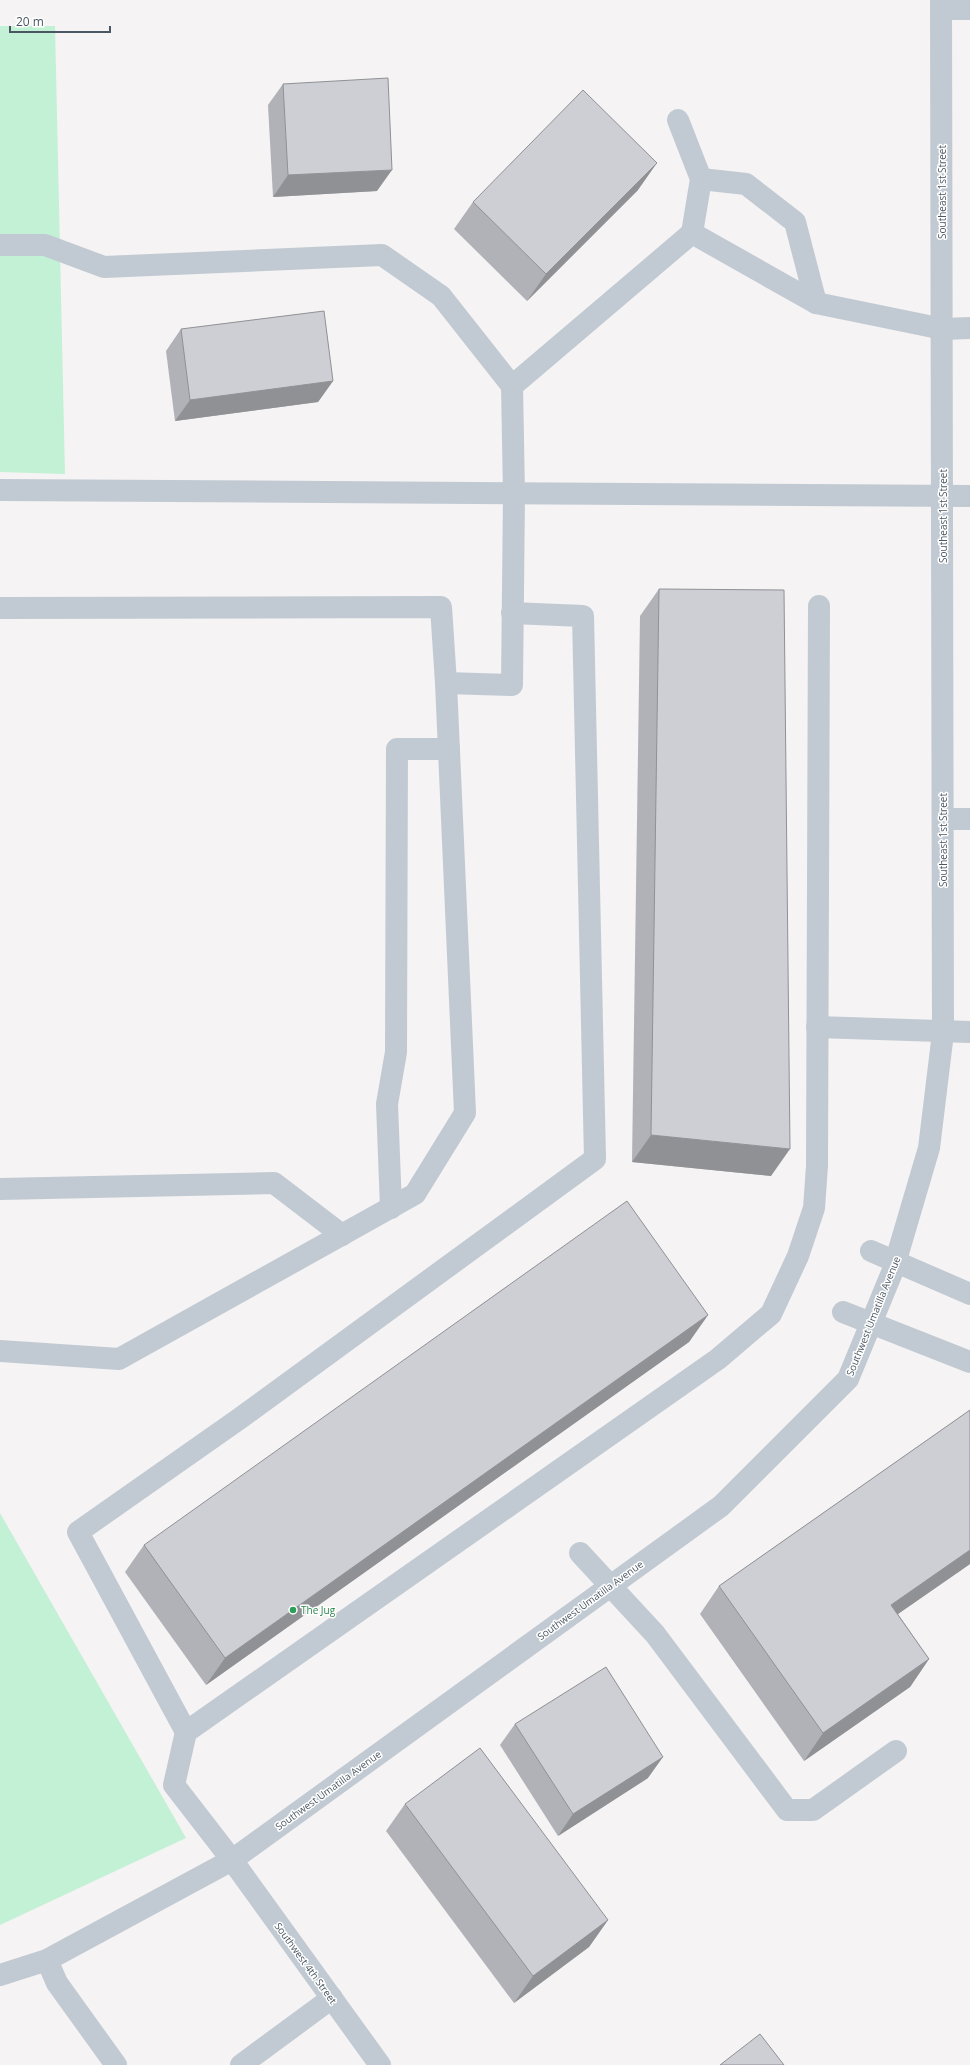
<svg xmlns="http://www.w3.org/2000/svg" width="970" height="2065" viewBox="0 0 970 2065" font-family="'Open Sans',sans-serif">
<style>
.green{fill:#c3f1d5}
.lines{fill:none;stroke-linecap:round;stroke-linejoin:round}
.minor{stroke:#c1cad2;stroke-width:22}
.wall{fill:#b0b2b7}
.shaded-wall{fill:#909195}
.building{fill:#cdcfd5;stroke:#909195}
.leisure-dot{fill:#2e9e5b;stroke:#fff;stroke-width:1.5}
.labels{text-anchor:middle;stroke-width:3;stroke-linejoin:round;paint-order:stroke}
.street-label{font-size:10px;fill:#4a5661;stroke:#fff}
.leisure-label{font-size:10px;fill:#27864d;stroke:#fff;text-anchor:start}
</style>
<rect width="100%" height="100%" fill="#f5f3f3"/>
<g class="green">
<polygon points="0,26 55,26 65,474 0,472"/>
<polygon points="0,1513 186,1838 0,1925"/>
</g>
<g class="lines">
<g class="minor">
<polyline points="941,9 970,9"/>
<polyline points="678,120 701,179 692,233"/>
<polyline points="701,179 746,184 795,222 816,303"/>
<polyline points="0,245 45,245 104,267 382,255 441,296 512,386 514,494 512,685 446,683"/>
<polyline points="512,386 692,233 816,303 943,329 970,328"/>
<polyline points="0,490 970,496"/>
<polyline points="0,608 441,607 446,683 465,1113 415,1194 119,1359 0,1351"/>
<polyline points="943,819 970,819"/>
<polyline points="817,1027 970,1032"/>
<polyline points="0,1189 274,1183 342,1235"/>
<polyline points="391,1208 387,1104 396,1052 397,749 449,749"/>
<polyline points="871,1251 970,1294"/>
<polyline points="843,1312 970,1362"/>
<polyline points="580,1553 655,1634 787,1810 813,1810 896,1751"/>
<polyline points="186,1732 78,1532 239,1419 595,1159 583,616 512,613"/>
<polyline points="47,1960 57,1983 116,2065"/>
<polyline points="0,1975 47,1960 232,1860 721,1506 848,1379 893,1270 929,1148 943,1033 941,0"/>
<polyline points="241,2065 332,1998"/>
<polyline points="380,2065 232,1860 174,1785 186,1732 718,1359 771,1314 798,1256 814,1208 817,1166 819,606"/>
</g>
</g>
<g class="wall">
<polygon points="283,84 377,191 273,197 268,105"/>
<polygon points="638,190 527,301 454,229 473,202"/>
<polygon points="181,329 333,381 318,402 175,421 166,351"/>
<polygon points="659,589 771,1176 632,1162 640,616"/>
<polygon points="708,1315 689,1342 206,1685 125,1572 144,1545"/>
<polygon points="970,1410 970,1564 898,1614 929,1659 910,1687 804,1761 700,1614 719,1586"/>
<polygon points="515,1724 648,1778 558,1836 500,1745"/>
<polygon points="405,1804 608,1920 589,1947 514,2003 386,1831"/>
</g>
<g class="shaded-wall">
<polygon points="657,163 638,190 527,301 546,274"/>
<polygon points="392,170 377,191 273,197 288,175"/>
<polygon points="333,381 318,402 175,421 190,400"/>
<polygon points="651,1135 790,1149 771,1176 632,1162"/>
<polygon points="708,1315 689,1342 206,1685 225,1658"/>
<polygon points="970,1550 970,1564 872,1632 891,1605"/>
<polygon points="929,1659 910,1687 804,1761 823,1733"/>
<polygon points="663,1757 648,1778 558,1836 573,1814"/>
<polygon points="608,1920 589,1947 514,2003 533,1976"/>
</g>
<g class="building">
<polygon points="388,78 392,170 288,175 283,84"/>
<polygon points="583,90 657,163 546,274 473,202"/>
<polygon points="324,311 333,381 190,400 181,329"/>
<polygon points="659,589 784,590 790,1149 651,1135"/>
<polygon points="627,1201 708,1315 225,1658 144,1545"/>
<polygon points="970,1410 970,1550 891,1605 929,1659 823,1733 719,1586"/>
<polygon points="606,1667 663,1757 573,1814 515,1724"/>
<polygon points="480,1748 608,1920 533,1976 405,1804"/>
<polygon points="760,2034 784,2065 720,2065"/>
</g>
<circle class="leisure-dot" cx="293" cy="1610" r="4"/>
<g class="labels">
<g class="street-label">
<text transform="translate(942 192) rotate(-90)" y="4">Southeast 1st Street</text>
<text transform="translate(943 516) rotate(-90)" y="4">Southeast 1st Street</text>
<text transform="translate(943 840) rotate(-90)" y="4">Southeast 1st Street</text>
<text transform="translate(873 1316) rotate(-68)" y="4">Southwest Umatilla Avenue</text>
<text transform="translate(590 1600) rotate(-36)" y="4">Southwest Umatilla Avenue</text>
<text transform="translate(328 1790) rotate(-36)" y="4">Southwest Umatilla Avenue</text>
<text transform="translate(306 1963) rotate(54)" y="4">Southwest 4th Street</text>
</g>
<g class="leisure-label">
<text x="301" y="1614">The Jug</text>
</g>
</g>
<path d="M10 26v6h100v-6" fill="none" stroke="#4a5661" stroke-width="2"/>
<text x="16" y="26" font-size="12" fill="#4a5661" stroke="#ffffff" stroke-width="3" paint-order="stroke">20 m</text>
</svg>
